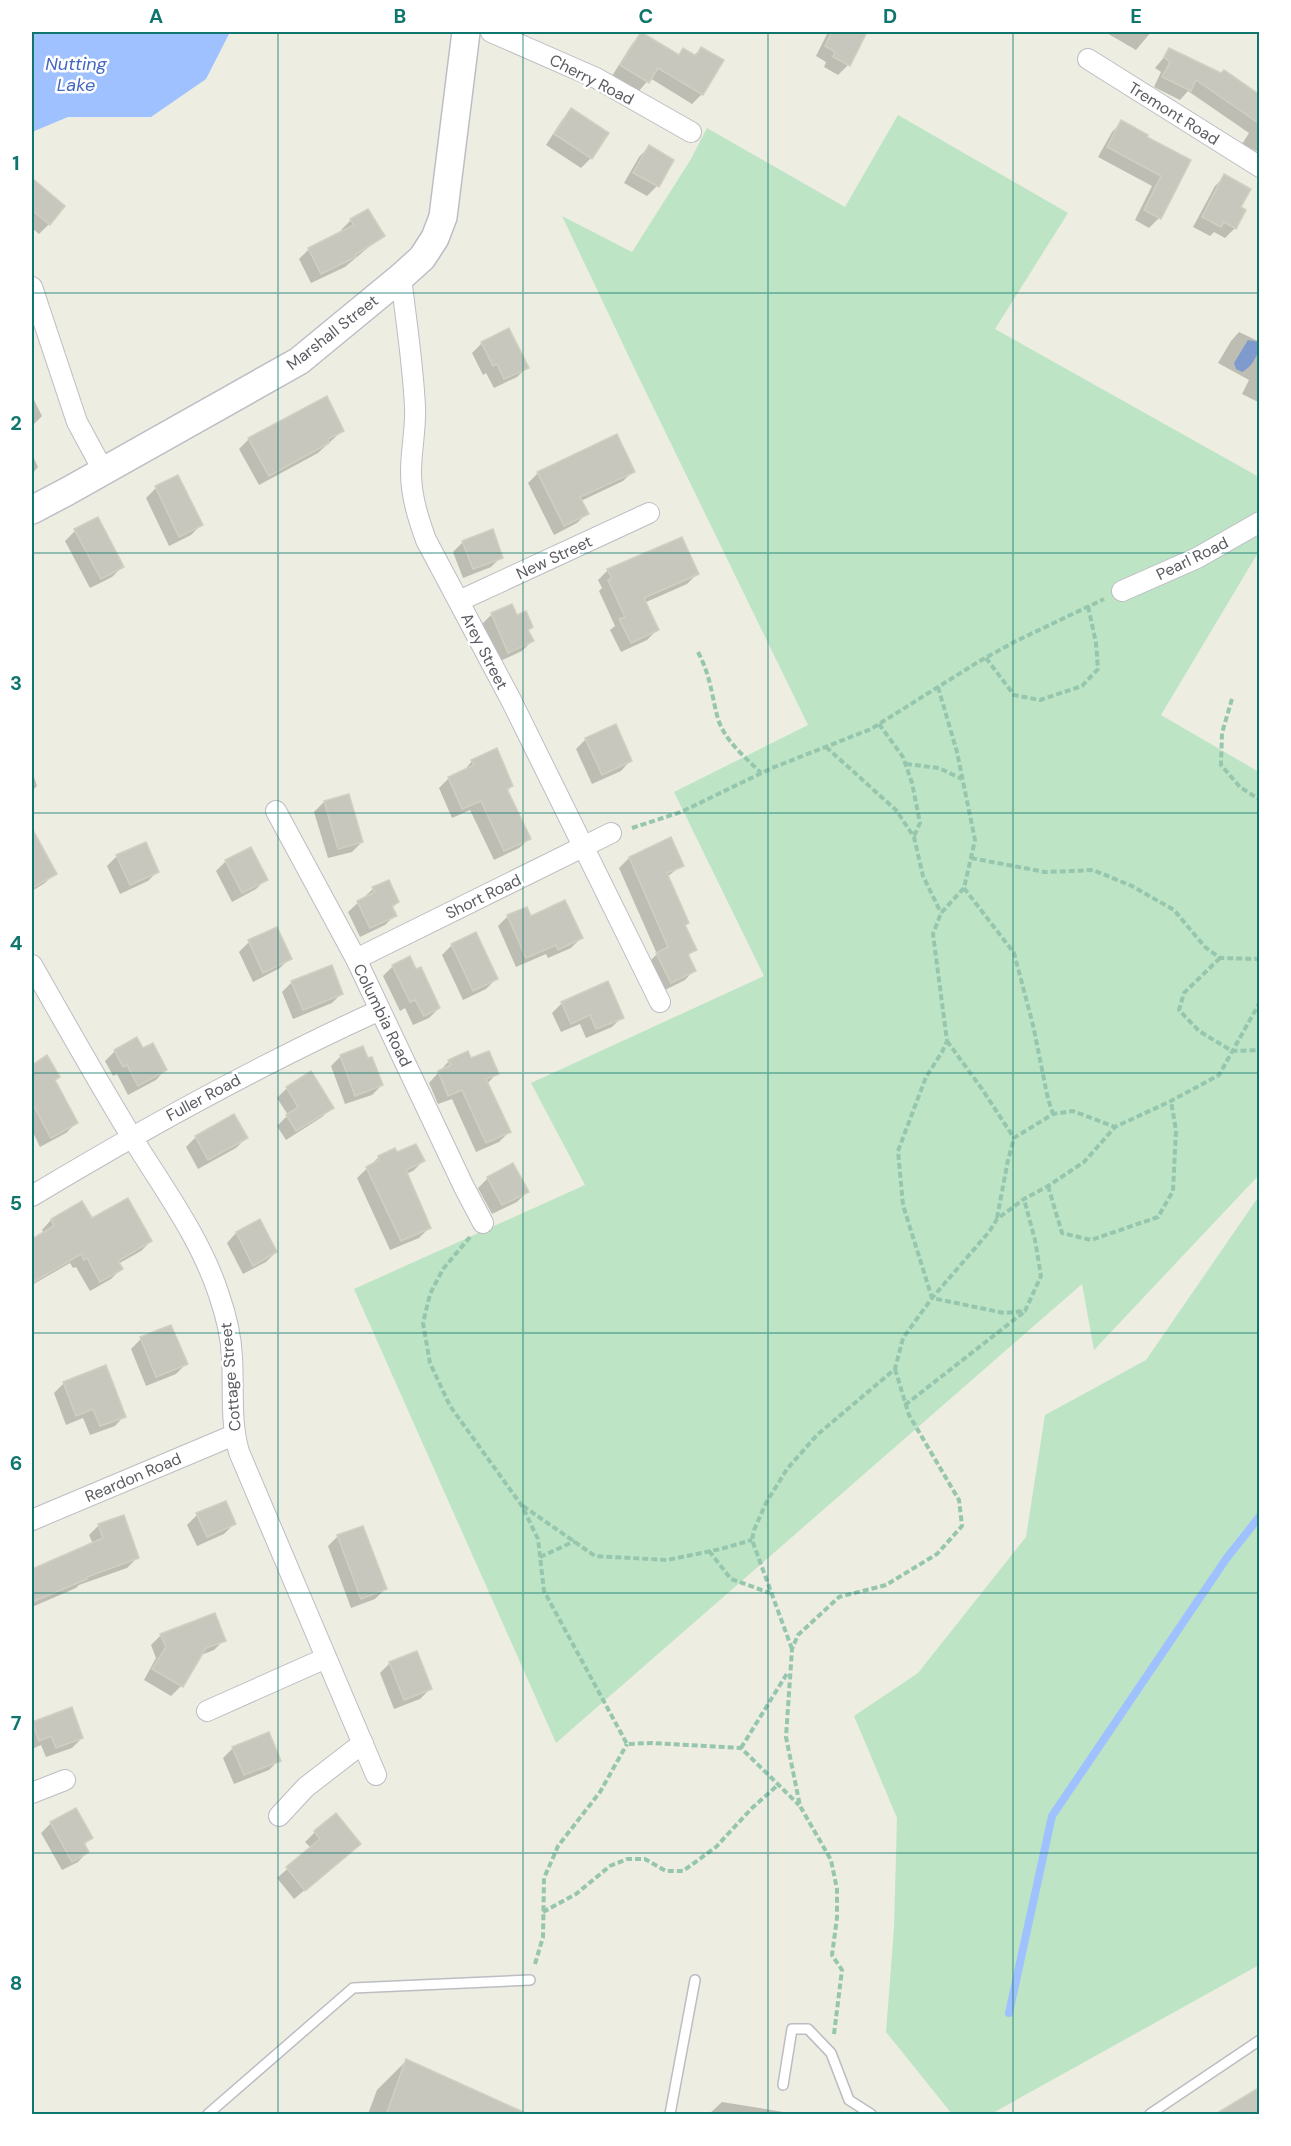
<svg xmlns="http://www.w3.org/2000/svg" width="1291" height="2146" viewBox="0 0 1291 2146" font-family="'DM Sans',sans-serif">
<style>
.green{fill:#bde5c5}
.water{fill:#9fc1ff}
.shadow{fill:#0003}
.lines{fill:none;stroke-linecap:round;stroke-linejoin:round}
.stream{stroke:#9fc1ff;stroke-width:8}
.building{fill:#c8c7be;stroke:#d1d0c0;stroke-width:1.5}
.lane-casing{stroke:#bcbdc3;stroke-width:12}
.street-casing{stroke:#bcbdc3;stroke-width:22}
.secondary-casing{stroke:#bcbec5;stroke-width:30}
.path{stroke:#96c6ae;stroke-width:4;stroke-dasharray:6 3;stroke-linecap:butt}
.lane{stroke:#fff;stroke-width:9}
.street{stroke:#fff;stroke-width:20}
.secondary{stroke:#fff;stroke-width:27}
.grid{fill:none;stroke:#0f766e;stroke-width:1.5;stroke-opacity:0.55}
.labels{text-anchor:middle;stroke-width:5;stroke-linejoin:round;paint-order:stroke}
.street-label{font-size:16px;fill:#5a5c62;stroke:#fff}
.water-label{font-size:18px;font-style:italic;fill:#4266c2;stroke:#fff}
.neatline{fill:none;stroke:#0f766e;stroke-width:2}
.grid-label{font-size:20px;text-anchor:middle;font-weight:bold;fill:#0f766e}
</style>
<rect width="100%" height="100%" fill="#edede1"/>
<g class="green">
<polygon points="898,115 1068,213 995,329 1259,477 1259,551 1161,715 1259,772 1259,1175 1094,1350 1082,1284 556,1743 354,1289 585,1185 531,1083 764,976 674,792 808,725 640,380 562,216 632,252 691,159 707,128 845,207"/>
<polygon points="1259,1196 1259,1965 991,2114 952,2114 886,2032 894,1928 897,1818 854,1716 918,1673 1026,1537 1045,1415 1146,1360"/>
</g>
<g class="water">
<polygon points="32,32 230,32 206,79 151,117 68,117 32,132"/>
<path d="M1248 340 1259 342C1260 353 1252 367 1242 372L1236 369 1234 363Z"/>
</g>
<g class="shadow">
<polygon points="828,32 866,32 848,65 838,75 824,67 826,62 816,56"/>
<polygon points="1105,32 1151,32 1136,50"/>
<polygon points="642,34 678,56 683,50 693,56 701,49 702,94 692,104 650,78 638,92 612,76 632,44"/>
<polygon points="1170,50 1260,97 1260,153 1242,144 1249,133 1188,91 1180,100 1154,87 1161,72 1155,68"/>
<polygon points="571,110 591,158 581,168 546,145 562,120"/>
<polygon points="1122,122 1144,137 1189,160 1159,218 1149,228 1135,220 1152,186 1098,157 1112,132"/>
<polygon points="649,147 672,160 657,186 647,196 624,183 639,157"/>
<polygon points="1225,176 1239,208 1235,228 1225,238 1214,232 1210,236 1193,227 1215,186"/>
<polygon points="36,184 49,224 39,234 32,228 32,189"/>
<polygon points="351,220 383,235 345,267 311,283 299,259 309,249 343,232 341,230"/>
<polygon points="1239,332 1260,342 1260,403 1242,394 1249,380 1218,363 1231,341"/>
<polygon points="482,343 527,367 517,377 494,388 486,373 483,375 472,353"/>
<polygon points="32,396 42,416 32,426"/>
<polygon points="342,431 318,453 259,485 239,449 249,439"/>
<polygon points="32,454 38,467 32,474"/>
<polygon points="633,471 623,481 581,501 587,513 577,523 554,535 528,483 538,473"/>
<polygon points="156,488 201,525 191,535 169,546 146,498"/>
<polygon points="75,531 122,567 112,577 90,588 65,541"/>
<polygon points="463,542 501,557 491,567 463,578 453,552"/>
<polygon points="608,570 697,574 687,584 644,603 657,630 647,640 621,652 610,630 615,626 599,591 602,588 598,580"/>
<polygon points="492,614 531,627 527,631 532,641 522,651 498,662 482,624"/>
<polygon points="586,739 630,761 621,771 592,784 576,749"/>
<polygon points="472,761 512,786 507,791 529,839 519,848 494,860 470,810 452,818 439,788 449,778 463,772"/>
<polygon points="32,771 37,786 32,791"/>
<polygon points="348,796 362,842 352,852 328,858 314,812 324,802"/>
<polygon points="670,839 682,865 667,877 687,923 684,926 695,949 688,956 694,970 685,980 661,992 647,964 657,954 619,868 629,858"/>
<polygon points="39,843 55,873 45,883 32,891 32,847"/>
<polygon points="117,856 158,871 148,881 120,894 107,866"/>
<polygon points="226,861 266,879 256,889 232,902 216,871"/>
<polygon points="373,889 398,902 392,908 395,915 385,925 360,937 348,912"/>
<polygon points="508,916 530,918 581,938 571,948 548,958 546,954 516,967 498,926"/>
<polygon points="276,929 290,958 280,968 253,982 239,952 249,942"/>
<polygon points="452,945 496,979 486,989 463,1000 442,955"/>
<polygon points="393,966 439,1008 429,1018 413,1025 405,1008 400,1011 383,976"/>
<polygon points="292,982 342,993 332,1003 293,1019 282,992"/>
<polygon points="562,1003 622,1017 612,1027 586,1038 580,1024 561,1032 552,1013"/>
<polygon points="142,1050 165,1070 156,1080 128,1095 117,1074 113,1076 105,1061 115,1051"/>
<polygon points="341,1056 382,1085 372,1095 345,1104 331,1066"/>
<polygon points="47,1057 54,1081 76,1123 66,1133 40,1147 32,1130 32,1066"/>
<polygon points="471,1060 497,1073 487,1084 509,1132 499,1142 476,1152 452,1099 438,1104 429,1083 449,1061"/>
<polygon points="287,1088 332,1107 322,1117 286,1140 277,1126 288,1115 277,1098"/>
<polygon points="196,1137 246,1138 236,1148 198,1169 186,1147"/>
<polygon points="397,1154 423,1161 413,1171 406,1174 429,1228 419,1238 390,1250 357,1178 379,1157"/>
<polygon points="488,1178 527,1192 517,1202 492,1214 478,1188"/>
<polygon points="82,1203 91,1220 151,1241 141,1251 118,1264 121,1269 111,1279 90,1291 76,1267 73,1268 70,1263 32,1285 32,1241 44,1234 42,1230 51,1220"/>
<polygon points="260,1221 276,1252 266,1262 243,1274 227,1243 236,1233"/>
<polygon points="141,1339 186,1364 176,1374 146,1386 131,1349"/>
<polygon points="64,1383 124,1416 115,1426 90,1435 83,1418 66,1425 54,1393"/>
<polygon points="197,1515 234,1524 224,1534 197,1546 187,1525"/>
<polygon points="99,1525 137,1558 127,1568 79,1585 76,1588 32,1607 32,1570 93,1544 89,1535"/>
<polygon points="338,1536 385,1589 375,1599 351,1608 328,1546"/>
<polygon points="161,1635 224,1640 214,1650 199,1656 181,1686 171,1696 144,1680 156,1658 151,1645"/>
<polygon points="390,1663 430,1689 420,1699 394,1709 380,1673"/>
<polygon points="33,1723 82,1738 72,1748 46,1757 41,1745 32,1749"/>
<polygon points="233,1748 279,1760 269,1770 234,1784 223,1758"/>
<polygon points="51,1823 91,1838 84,1845 87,1852 78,1862 62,1870 41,1833"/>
<polygon points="315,1832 349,1853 294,1899 277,1878 311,1848 305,1842"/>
<polygon points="406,2061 496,2114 368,2114 377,2090"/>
<polygon points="722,2102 796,2114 709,2114"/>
</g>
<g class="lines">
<polyline class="stream" points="1009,2013 1052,1816 1226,1559 1260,1516"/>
</g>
<g class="building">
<polygon points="641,32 679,55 683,48 696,56 701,47 724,60 703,95 658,68 649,83 620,65"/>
<polygon points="832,32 867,32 850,66 833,57 835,52 825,46"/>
<polygon points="1169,48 1221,73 1224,70 1260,95 1260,124 1196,80 1191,91 1162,77 1170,62 1164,57"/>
<polygon points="571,108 609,133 592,159 554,134"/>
<polygon points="1121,120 1148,135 1147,137 1191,160 1161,219 1144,210 1161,176 1107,147"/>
<polygon points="649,145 674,160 659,187 633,173"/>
<polygon points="1224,174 1251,189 1241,207 1246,210 1236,229 1224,222 1221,227 1202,217"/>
<polygon points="32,178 65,206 50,225 32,210"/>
<polygon points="368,209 385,236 355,255 356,257 321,274 308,248 354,225 350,219"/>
<polygon points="509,328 529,368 504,379 497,364 493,366 481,342"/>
<polygon points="327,396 344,431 328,439 329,443 269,476 248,438"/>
<polygon points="617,434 635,472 580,497 589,514 564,526 537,472"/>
<polygon points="178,475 203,525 179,537 155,486"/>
<polygon points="98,517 124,567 101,579 74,529"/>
<polygon points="493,529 503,558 473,569 462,541"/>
<polygon points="682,537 699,574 644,598 659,630 631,643 619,619 625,617 608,580 612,578 607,569"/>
<polygon points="512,604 517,615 526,611 533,627 528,630 534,641 508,653 491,613"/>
<polygon points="616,724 632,761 602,775 585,738"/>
<polygon points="497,748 513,786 507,789 531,839 504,851 481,801 462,809 448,777 474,765 471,760"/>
<polygon points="349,794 363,842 338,849 324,801"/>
<polygon points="32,828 57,874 32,888"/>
<polygon points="671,837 684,866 667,873 689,923 685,925 697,950 688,954 696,971 671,983 656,953 668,947 629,857"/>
<polygon points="146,842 159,872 130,885 116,855"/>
<polygon points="251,847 268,880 242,893 225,860"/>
<polygon points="389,880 399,902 392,906 397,916 370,928 357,901 375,892 372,887"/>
<polygon points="565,900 583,938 558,950 556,945 526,958 507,915 527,907 531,916"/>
<polygon points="277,927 292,959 263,973 248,940"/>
<polygon points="476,932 498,979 473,991 451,944"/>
<polygon points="410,956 416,969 421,967 440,1008 424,1016 415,1000 410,1002 392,965"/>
<polygon points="332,965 343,994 303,1010 291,981"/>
<polygon points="608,981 624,1018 596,1029 590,1015 571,1024 561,1002"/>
<polygon points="137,1037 143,1048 153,1043 167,1070 138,1086 127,1065 123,1067 114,1050"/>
<polygon points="363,1046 368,1058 372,1057 383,1085 355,1096 340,1055"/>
<polygon points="468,1051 471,1058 489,1051 499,1074 486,1079 511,1132 486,1143 462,1090 448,1096 438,1071 451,1065 448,1060"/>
<polygon points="47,1055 60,1077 55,1080 78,1123 51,1138 32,1103 32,1065"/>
<polygon points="311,1071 334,1108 296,1131 286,1115 298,1107 286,1087"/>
<polygon points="234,1114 248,1138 208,1160 195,1136"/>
<polygon points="416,1144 425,1161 406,1170 431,1228 401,1241 366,1167 379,1160 378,1156 395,1148 397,1152"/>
<polygon points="513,1163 529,1192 502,1205 487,1177"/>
<polygon points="128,1198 152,1241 118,1261 123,1269 100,1282 87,1258 84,1260 81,1254 32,1283 32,1239 54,1226 51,1219 82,1201 92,1218"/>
<polygon points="260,1219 277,1252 253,1266 236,1232"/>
<polygon points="171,1325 188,1364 156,1377 140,1337"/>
<polygon points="106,1365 126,1417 100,1426 93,1409 76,1416 63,1382"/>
<polygon points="226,1501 236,1524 207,1537 196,1513"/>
<polygon points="124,1515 139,1558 87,1577 87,1579 32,1602 32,1569 103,1538 98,1524"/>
<polygon points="363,1526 387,1589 361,1599 337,1535"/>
<polygon points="215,1613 226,1641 206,1648 183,1687 152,1669 166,1647 160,1634"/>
<polygon points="417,1651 432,1689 404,1700 389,1662"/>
<polygon points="72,1707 83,1738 56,1748 51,1736 39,1741 32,1722"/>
<polygon points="269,1732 281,1761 244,1775 232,1747"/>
<polygon points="76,1808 93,1838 84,1843 89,1852 72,1862 50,1822"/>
<polygon points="336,1813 361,1844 305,1891 286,1867 320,1839 314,1831"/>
<polygon points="406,2059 530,2115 386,2115"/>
<polygon points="1260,2087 1260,2115 1214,2115"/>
</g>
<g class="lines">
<defs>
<g id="lane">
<polyline points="783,2085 792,2029 808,2029 831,2053 849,2100 871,2114"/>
<polyline points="208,2114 353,1988 530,1980"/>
<polyline points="670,2114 695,1980"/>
<polyline points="1150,2114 1260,2040"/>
</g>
<g id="street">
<polyline points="491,32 596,78 691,132"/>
<polyline points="1088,59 1260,167"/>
<path d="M401 277C406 320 413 364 415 407 416 429 411 450 411 472 411 496 418 518 426 540L511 700 660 1002"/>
<polyline points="32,287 77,422 104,472"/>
<polyline points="1122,591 1197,558 1260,522"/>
<polyline points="459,601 649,513"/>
<polyline points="276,811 356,959 464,1187 483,1223"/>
<polyline points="356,959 611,833"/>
<path d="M32 965C65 1023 98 1082 133 1139 164 1189 201 1239 219 1295 226 1315 231 1336 232 1357 234 1390 230 1421 239 1452L376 1775"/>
<path d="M32 1196C145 1128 259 1065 380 1010"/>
<polyline points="32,1520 234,1435"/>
<polyline points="207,1711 326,1658"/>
<polyline points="32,1793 65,1780"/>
<polyline points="279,1816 306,1787 363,1743"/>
</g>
<polyline id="secondary" points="32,510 68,491 299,361 401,277 422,258 435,238 443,217 466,32"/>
</defs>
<use href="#lane" class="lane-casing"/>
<use href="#street" class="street-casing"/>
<use href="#secondary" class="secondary-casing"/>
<g class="path">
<path d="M698 652C711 677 711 693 718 719 725 741 745 757 761 773"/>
<polyline points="986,658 1014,695 1040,700 1082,686 1098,669 1096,643 1088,606"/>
<polyline points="938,687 957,752 975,840 964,888 941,913 933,934 947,1041 942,1052 926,1077 898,1151 903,1205 932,1298 1004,1313 1025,1311 1041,1276 1035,1240 1024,1199"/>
<polyline points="1232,699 1222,733 1221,765 1240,787 1260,800"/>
<polyline points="879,724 903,757 912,783 920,823 914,836"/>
<polyline points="826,747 896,810 914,837 923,876 941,913"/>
<polyline points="906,764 939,768 962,779"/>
<polyline points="632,828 681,812 772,768 871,729 978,662 1016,641 1104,599"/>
<polyline points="971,858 1045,872 1093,870 1132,886 1174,910 1205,947 1220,958 1260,959"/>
<polyline points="964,888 1014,953 1033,1025 1048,1099 1053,1114"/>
<polyline points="1220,958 1184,993 1179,1010 1199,1031 1232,1051 1260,1050"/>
<polyline points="947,1041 982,1089 1014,1138"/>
<polyline points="1048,1186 1062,1233 1091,1240 1158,1217 1173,1191 1176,1130 1171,1101"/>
<polyline points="997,1218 1008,1160 1014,1138 1053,1114 1073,1111 1115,1127"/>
<polyline points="470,1237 443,1269 430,1294 423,1323 430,1363 450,1406 522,1506 538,1539 544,1591 627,1744 652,1743 741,1748 799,1805"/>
<polyline points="905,1405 1024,1312"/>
<polyline points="523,1506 595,1556 667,1560 721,1549 752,1540"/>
<polyline points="709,1551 731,1579 770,1593"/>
<polyline points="540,1557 575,1541"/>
<polyline points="792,1649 752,1540 754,1530 766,1503 787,1469 817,1435 895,1369 903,1338 932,1298 989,1232 997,1219 1024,1199 1048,1186 1084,1162 1115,1127 1171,1101 1219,1075 1260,1002"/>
<polyline points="741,1748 788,1672"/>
<polyline points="543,1912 576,1894 610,1866 627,1859 645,1859 666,1871 683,1871 716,1847 752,1808 778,1785"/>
<polyline points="535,1964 543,1937 544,1878 552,1860 558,1846 600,1792 627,1744"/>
<polyline points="834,2034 842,1970 832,1955 837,1918 837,1889 831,1860 800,1806 786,1737 792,1649 798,1635 839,1597 886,1585 937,1554 962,1526 959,1500 909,1415 895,1369"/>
</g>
<use href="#lane" class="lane"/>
<use href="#street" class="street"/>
<use href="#secondary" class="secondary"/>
</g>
<path class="grid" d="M278 32V2114M523 32V2114M768 32V2114M1013 32V2114M32 293H1260M32 553H1260M32 813H1260M32 1073H1260M32 1333H1260M32 1593H1260M32 1853H1260"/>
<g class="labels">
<g class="street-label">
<text transform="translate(592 79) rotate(27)" y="6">Cherry Road</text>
<text transform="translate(1174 113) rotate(32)" y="6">Tremont Road</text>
<text transform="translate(332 332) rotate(-38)" y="6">Marshall Street</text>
<text transform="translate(554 557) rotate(-25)" y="6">New Street</text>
<text transform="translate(1192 558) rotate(-26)" y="6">Pearl Road</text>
<text transform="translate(485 651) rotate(63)" y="6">Arey Street</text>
<text transform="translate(483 896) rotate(-26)" y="6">Short Road</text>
<text transform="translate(383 1015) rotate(64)" y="6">Columbia Road</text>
<text transform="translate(203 1097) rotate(-28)" y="6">Fuller Road</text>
<text transform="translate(230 1377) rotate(-95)" y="6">Cottage Street</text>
<text transform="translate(133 1477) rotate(-23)" y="6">Reardon Road</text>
</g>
<g class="water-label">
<text x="76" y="70">Nutting<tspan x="76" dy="21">Lake</tspan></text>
</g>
</g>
<rect width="1291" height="2146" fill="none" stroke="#ffffff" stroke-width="66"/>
<rect x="33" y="33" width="1225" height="2080" class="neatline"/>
<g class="grid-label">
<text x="156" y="23">A</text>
<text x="400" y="23">B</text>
<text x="646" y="23">C</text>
<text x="890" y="23">D</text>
<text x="1136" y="23">E</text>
<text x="16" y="170">1</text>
<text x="16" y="430">2</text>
<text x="16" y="690">3</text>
<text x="16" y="950">4</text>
<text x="16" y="1210">5</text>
<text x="16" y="1470">6</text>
<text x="16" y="1730">7</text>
<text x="16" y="1990">8</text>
</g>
</svg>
